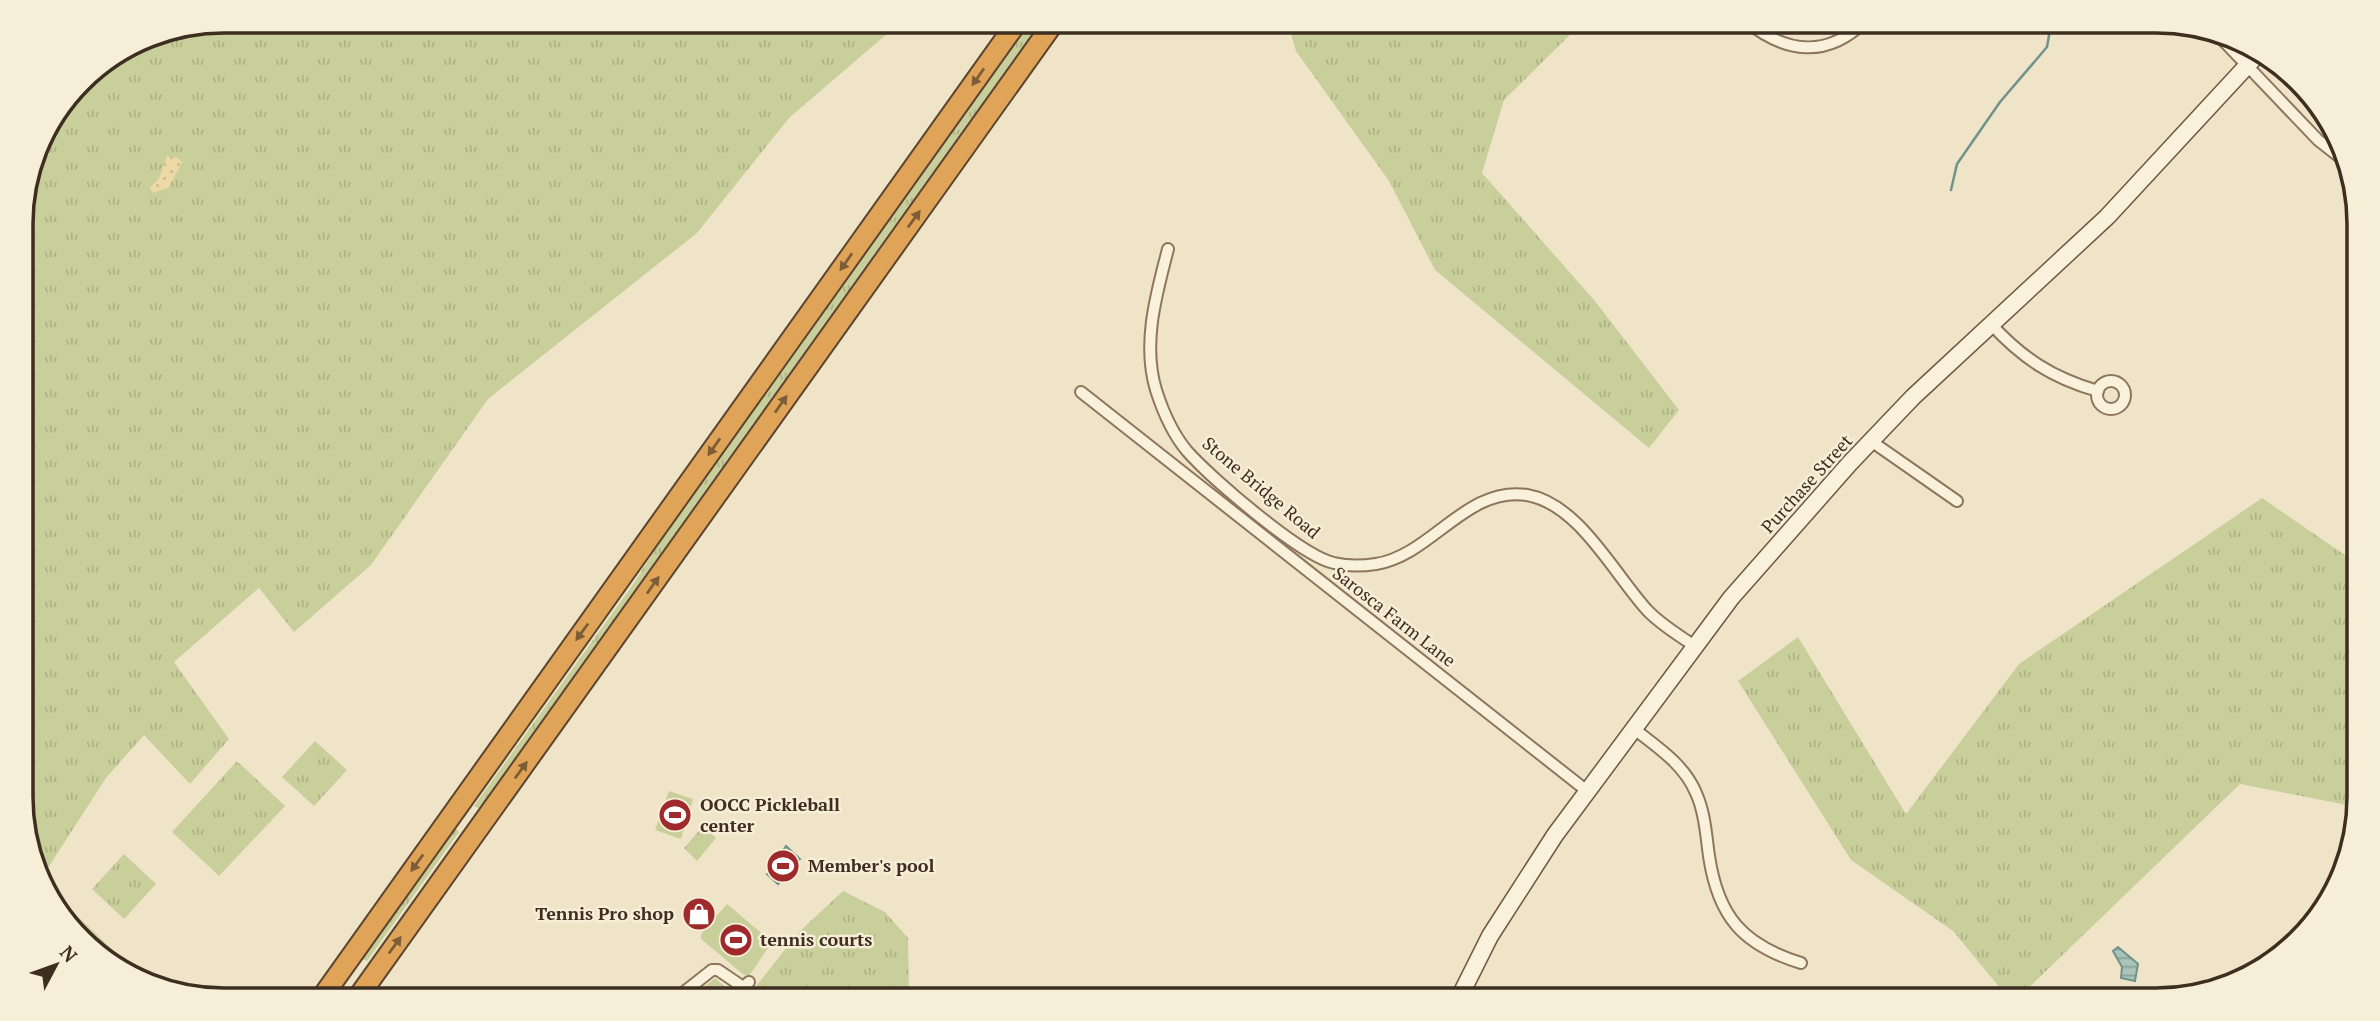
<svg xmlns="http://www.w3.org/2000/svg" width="2380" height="1021" viewBox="0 0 2380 1021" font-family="'PT Serif',serif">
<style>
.grass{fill:url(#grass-tufts)}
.sand{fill:url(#sand-dots)}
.pitch{fill:#c9cf9b}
.water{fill:url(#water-rules);stroke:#6f938a;stroke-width:2}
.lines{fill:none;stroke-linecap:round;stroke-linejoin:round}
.stream{stroke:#6f938a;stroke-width:2.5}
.street-casing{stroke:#8d765c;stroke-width:14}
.secondary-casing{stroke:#6f573f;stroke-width:19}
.highway-casing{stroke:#5b4430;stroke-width:23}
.street{stroke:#faf1dc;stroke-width:10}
.secondary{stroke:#faf1dc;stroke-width:16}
.highway{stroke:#e0a458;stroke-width:19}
.oneway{fill:#7e5d36}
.labels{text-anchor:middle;stroke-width:5;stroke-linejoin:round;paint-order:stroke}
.street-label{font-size:18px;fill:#3d2e20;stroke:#f7eed8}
.poi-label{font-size:18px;font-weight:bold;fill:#3d2e20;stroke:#f7eed8;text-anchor:start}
.rim{fill:none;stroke:#3d2e20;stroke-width:3.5}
</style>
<defs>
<pattern id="grass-tufts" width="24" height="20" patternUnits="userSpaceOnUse" patternTransform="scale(1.75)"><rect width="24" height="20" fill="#c9cf9b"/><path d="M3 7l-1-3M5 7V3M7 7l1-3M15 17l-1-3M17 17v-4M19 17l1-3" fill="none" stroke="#aeb285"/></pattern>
<pattern id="sand-dots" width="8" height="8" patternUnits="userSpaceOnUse" patternTransform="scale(1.75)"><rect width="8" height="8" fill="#ecd9a5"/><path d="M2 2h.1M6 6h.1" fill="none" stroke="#cbbb8e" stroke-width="1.8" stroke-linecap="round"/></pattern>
<pattern id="water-rules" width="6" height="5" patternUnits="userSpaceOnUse" patternTransform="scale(1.75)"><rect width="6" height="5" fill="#a9c4bc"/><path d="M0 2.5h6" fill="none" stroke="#8ba098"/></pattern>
</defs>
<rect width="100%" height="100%" fill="#f0e4c8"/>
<g class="grass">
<polygon points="224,21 902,21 789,118 697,233 488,399 371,565 294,632 259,588 174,662 229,739 190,784 144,735 106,778 44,874 23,824 21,210 42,134 90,72 147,36"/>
<polygon points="1029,21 1045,21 525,748 480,809 474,806 634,583 684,504"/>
<polygon points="1287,21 1584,21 1504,100 1482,173 1595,301 1679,410 1649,448 1435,270 1389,181 1296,51"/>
<polygon points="2253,51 2317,100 2324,118 2276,77"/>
<polygon points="2262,498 2358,564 2357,807 2240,784 2016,1000 2010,1000 1953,931 1851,860 1738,681 1798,637 1906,814 2019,664"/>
<polygon points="315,741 347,770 314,806 282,777"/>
<polygon points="237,761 285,806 219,876 172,832"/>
<polygon points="703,826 716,838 697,861 684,848"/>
<polygon points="454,827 459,832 367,961 360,958"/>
<polygon points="124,854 156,884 124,919 92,889"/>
<polygon points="843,891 885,912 908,938 909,998 745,1000 799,932"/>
<polygon points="72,911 117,954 112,958 63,921"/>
<polygon points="715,978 740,1000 689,1000"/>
</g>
<polygon class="sand" points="167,156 178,158 182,163 168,188 152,193 150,188 159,178"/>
<g class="pitch">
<polygon points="669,791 693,799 681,839 655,830"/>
<polygon points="727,904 772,942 749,976 744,975 701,939 701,934"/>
</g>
<g class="water">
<polygon points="786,846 800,859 778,884 767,874"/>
<polygon points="2118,947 2138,964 2135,981 2121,978 2122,967 2113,951"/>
</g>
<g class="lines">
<polyline class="stream" points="1951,190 1957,164 2000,102 2047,47 2051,24"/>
<defs>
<g id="street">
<path d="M1746 21C1785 53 1827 59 1865 21"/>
<polyline points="1988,21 2006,25 2036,21"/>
<polyline points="2216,33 2318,140 2341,158"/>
<path d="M1168 249C1156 295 1142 344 1156 390 1163 412 1172 433 1187 451 1211 478 1301 556 1334 563 1346 566 1363 566 1376 564 1432 555 1466 486 1527 495 1579 504 1614 574 1647 610 1660 624 1677 634 1693 645"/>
<path d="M1990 323C2022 358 2052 378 2098 391"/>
<circle cx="2111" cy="395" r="14"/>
<polyline points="1081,392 1587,791"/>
<polyline points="1871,441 1957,501"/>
<path d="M1633 728C1657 747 1684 764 1696 793 1705 813 1706 835 1709 856 1718 917 1743 945 1801 963"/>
<polyline points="674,1000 712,970 718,970 743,987 749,982"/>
</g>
<polyline id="secondary" points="1458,1000 1490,936 1555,835 1731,598 1850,463 1913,397 2107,217 2257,55"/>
<g id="highway">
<polyline points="320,1000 1018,21"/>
<polyline points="356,1000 1055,21"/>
</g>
</defs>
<use href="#street" class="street-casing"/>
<use href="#secondary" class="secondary-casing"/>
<use href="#highway" class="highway-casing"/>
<use href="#street" class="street"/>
<use href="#secondary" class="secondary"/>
<use href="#highway" class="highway"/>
</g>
<defs><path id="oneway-solid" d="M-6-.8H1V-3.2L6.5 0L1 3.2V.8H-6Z" transform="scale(1.75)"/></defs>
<g class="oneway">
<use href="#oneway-solid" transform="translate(978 77) rotate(125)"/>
<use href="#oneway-solid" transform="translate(914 219) rotate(-54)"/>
<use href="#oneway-solid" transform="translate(846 262) rotate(125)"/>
<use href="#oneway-solid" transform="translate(781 404) rotate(-55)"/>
<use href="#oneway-solid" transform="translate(714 447) rotate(125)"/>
<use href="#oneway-solid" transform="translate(653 585) rotate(-55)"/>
<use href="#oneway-solid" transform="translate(582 632) rotate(126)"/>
<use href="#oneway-solid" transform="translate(521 770) rotate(-54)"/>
<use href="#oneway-solid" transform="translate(417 863) rotate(126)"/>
<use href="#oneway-solid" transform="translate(395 945) rotate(-54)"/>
</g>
<defs>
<symbol id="stadium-disc" viewBox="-11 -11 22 22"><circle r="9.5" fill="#9e2a2b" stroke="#f7eed8"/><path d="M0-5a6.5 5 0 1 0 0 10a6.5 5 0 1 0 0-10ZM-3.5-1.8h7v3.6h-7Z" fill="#fff"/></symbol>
<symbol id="shop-disc" viewBox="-11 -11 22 22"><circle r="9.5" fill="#9e2a2b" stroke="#f7eed8"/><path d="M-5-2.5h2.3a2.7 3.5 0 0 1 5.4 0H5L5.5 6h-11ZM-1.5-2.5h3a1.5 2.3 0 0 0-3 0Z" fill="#fff"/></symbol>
</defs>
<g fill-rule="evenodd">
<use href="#stadium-disc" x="656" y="796" width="38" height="38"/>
<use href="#stadium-disc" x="764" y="847" width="38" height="38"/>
<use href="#shop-disc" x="680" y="895" width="38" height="38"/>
<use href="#stadium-disc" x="717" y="921" width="38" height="38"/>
</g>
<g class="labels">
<g class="street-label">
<text transform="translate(1807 484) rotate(-48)" y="6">Purchase Street</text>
<text transform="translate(1261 488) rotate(40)" y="6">Stone Bridge Road</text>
<text transform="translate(1394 617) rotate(38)" y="6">Sarosca Farm Lane</text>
</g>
<g class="poi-label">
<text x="700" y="811">OOCC Pickleball<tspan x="700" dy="21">center</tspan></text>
<text x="808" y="872">Member's pool</text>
<text x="674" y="920" text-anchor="end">Tennis Pro shop</text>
<text x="760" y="946">tennis courts</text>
</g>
</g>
<path d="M0 0H2380V1021H0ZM224 33H2156A191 191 0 0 1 2347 224V797A191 191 0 0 1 2156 988H224A191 191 0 0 1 33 797V224A191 191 0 0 1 224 33Z" fill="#f7eed8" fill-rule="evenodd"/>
<path class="rim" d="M224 33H2156A191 191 0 0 1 2347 224V797A191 191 0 0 1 2156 988H224A191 191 0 0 1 33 797V224A191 191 0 0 1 224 33Z"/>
<g transform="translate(56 965) rotate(49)" stroke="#f7eed8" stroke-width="5" paint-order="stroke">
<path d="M0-5L12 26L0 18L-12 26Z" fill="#3d2e20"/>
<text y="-10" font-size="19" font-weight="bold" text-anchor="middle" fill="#3d2e20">N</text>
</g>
</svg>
